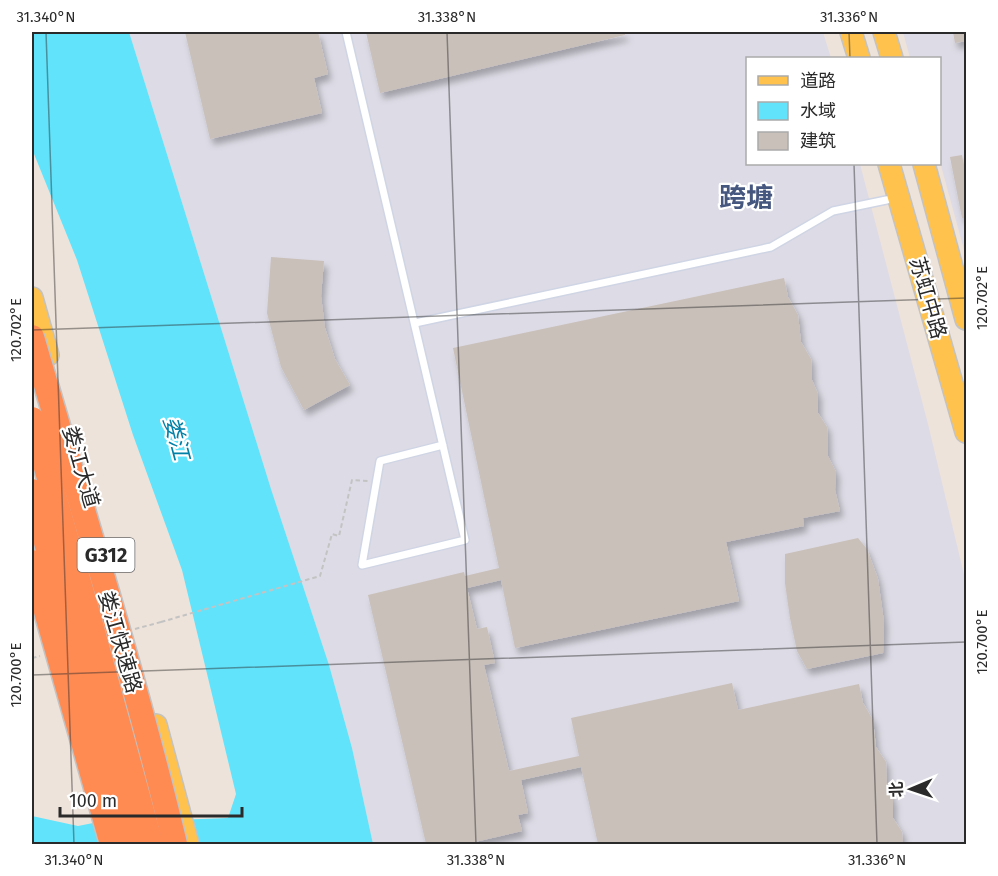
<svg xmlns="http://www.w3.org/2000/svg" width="998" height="876" viewBox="0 0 998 876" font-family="'Fira Sans','Noto Sans SC',sans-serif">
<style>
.industrial{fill:#dddbe5}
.water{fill:#61e3fb}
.building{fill:#c9c0ba;filter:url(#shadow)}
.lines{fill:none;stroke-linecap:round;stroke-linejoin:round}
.lane-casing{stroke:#cfd5e4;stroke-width:10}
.primary-casing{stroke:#c3c3c3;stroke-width:24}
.path{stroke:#c3c3c3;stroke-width:2;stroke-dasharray:4.5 3;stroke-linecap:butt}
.lane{stroke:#fff;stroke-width:7}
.primary{stroke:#ffc24d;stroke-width:21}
.highway-bridge-casing{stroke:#c3c3c3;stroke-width:27;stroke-linecap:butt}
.path-bridge{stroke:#c3c3c3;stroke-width:2;stroke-dasharray:4.5 3;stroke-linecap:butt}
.highway-bridge{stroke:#ff8b53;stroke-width:24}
.ticks{fill:none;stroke:#2a2a2a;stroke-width:1.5;stroke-opacity:0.45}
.labels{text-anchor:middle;stroke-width:4.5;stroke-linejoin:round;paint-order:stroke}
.shield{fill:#fff;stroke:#6a6a6a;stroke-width:1.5}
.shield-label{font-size:20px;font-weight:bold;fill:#2a2a2a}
.street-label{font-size:21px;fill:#2a2a2a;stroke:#fff}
.water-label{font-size:22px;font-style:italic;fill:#0080a7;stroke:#fff}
.district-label{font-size:27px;font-weight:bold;fill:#45567f;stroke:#fff}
.neatline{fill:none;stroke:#2a2a2a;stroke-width:2}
.ticks-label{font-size:15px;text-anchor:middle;fill:#2a2a2a}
</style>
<defs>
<filter id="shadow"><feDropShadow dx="3.5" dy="6" stdDeviation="3" flood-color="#0004"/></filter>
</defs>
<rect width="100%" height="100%" fill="#eee3da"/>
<g class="industrial">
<polygon points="129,32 823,32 831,58 748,58 748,164 860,164 928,424 966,583 966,844 373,844 352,748 329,665 271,489"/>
<polygon points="903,32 966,32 966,257 940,162 940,58 910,58"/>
</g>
<polygon class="water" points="32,32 129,32 271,489 329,665 352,748 373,844 32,844 32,816 78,826 93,823 228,818 236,794 182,570 133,435 77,260 32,149"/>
<g class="building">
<polygon points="185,32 318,32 328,74 314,78 322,113 210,139"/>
<polygon points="366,32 625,32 625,35 380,93"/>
<polygon points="953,32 966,32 966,41 955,43"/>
<polygon points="962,155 966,178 966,218 962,218 950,157"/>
<polygon points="271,257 324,261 321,296 325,328 335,359 350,385 304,410 281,367 267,313"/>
<polygon points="784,278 788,297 798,315 801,342 811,359 812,380 818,394 818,413 827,427 828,456 836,472 835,490 840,511 803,518 804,526 726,542 739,601 515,648 501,580 467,588 477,629 487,627 495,663 484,665 509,771 579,756 571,718 732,683 738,710 859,684 863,703 873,720 876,747 886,762 887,785 893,800 893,818 902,832 903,844 598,844 581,767 521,780 528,813 518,815 522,831 466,844 426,844 368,595 464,572 465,576 499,568 453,348"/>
<polygon points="858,538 867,549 878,579 884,622 883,653 807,669 797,651 790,618 785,583 785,554"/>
</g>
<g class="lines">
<defs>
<g id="lane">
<polyline points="346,32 465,540 362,565 380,461 443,445"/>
<polyline points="415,323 771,247 833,211 896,198"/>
</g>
<g id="primary">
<polyline points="851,32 859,58"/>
<polyline points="884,32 892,58"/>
<polyline points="889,164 966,432"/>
<polyline points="924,164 966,319"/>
<polyline points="32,298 48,355"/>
<polyline points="156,725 188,844"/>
</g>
</defs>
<use href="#lane" class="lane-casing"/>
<use href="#primary" class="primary-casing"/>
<polyline class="path" points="161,622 320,576 332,534 339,536 352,480 369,481"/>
<use href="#lane" class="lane"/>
<use href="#primary" class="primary"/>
<defs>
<g id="highway-bridge">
<path d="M32 337C81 506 134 674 175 844"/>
<polyline points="32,419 89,617 151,844"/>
<polyline points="32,491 68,623 119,791 133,844"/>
<polyline points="32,562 112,844"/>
</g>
</defs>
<use href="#highway-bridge" class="highway-bridge-casing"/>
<g class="path-bridge">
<polyline points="135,629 161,622"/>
<polyline points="32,658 40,656"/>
</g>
<use href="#highway-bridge" class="highway-bridge"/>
</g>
<path class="ticks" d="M46 32 74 844M447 32 476 844M849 32 850 58M854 164 877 844M32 330 966 298M32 675 966 642"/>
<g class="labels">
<rect class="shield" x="77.5" y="538" width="57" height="34" rx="4.5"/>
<g class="shield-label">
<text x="106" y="562">G312</text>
</g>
<g class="street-label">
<text transform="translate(928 298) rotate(74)" y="7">苏虹中路</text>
<text transform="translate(81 467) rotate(74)" y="7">娄江大道</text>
<text transform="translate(120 642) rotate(74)" y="7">娄江快速路</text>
</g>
<g class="water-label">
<text transform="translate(177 438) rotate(75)" y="8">娄江</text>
</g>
<g class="district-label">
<text x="746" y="207">跨塘</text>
</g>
</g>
<rect width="998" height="876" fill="none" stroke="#ffffff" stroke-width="66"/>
<rect x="746" y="57" width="195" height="108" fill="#ffffff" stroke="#aaaaaa" stroke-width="1.5"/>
<rect x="758" y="76" width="30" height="9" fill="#ffc24d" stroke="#aaaaaa" stroke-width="1.5"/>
<text x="800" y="87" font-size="18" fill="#2a2a2a">道路</text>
<rect x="758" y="102" width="30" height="18" fill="#61e3fb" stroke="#aaaaaa" stroke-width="1.5"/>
<text x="800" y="117" font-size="18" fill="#2a2a2a">水域</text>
<rect x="758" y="132" width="30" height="18" fill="#c9c0ba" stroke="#aaaaaa" stroke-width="1.5"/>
<text x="800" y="147" font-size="18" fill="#2a2a2a">建筑</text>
<g transform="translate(911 789) rotate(268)" stroke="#ffffff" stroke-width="4.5" paint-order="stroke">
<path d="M0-4.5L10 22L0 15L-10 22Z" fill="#2a2a2a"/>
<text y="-9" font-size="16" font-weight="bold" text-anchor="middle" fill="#2a2a2a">北</text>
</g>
<path d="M60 807v9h182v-9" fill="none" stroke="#2a2a2a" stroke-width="3"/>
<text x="69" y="807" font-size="18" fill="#2a2a2a" stroke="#ffffff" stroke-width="4.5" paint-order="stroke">100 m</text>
<rect x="33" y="33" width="932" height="810" class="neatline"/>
<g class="ticks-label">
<text x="46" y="22">31.340°N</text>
<text x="447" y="22">31.338°N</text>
<text x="849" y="22">31.336°N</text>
<text transform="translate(982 298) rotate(-90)" y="5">120.702°E</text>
<text transform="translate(16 330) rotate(-90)" y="5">120.702°E</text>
<text transform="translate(982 642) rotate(-90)" y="5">120.700°E</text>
<text transform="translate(16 675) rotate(-90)" y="5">120.700°E</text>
<text x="74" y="865">31.340°N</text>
<text x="476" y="865">31.338°N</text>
<text x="877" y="865">31.336°N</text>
</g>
</svg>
